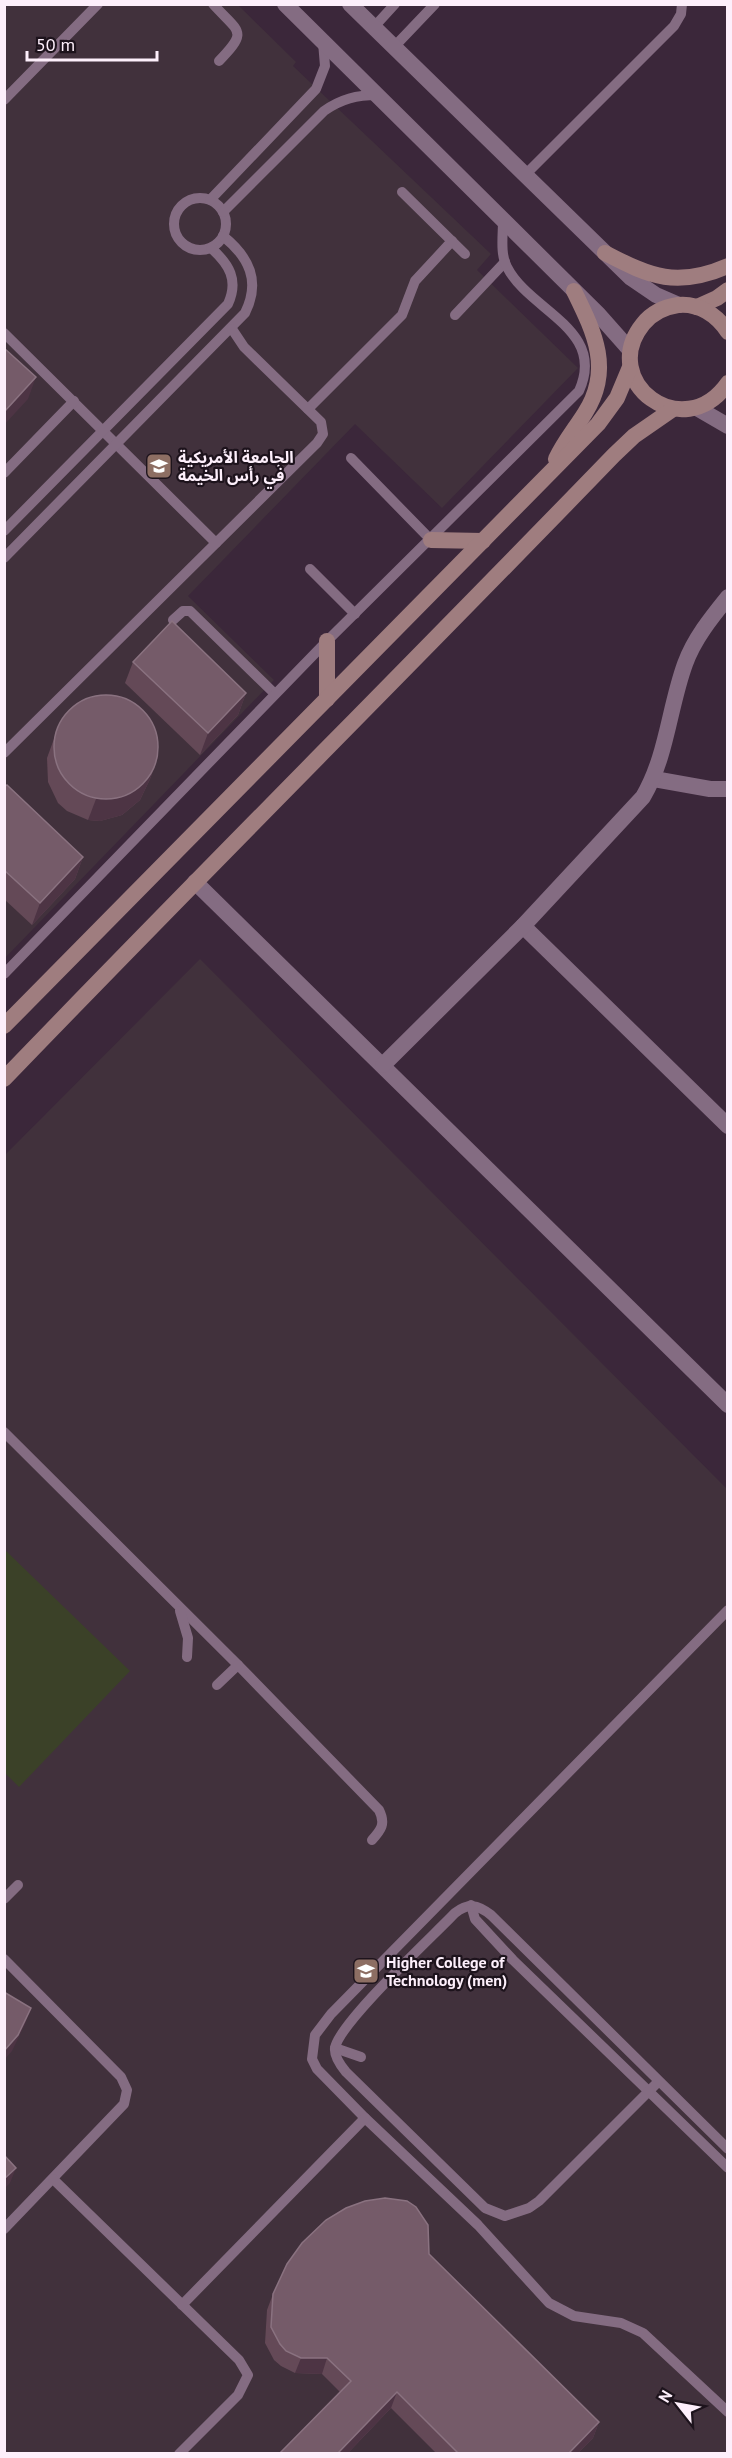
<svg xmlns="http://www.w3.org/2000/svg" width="732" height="2458" viewBox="0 0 732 2458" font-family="'PT Sans','Noto Sans Arabic',sans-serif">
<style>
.commercial{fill:#41313c}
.green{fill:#3b4128}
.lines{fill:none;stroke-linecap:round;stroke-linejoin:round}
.service{stroke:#846c82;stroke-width:10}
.minor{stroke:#846c82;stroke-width:16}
.tertiary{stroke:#846c82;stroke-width:16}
.secondary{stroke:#9f7d7f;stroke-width:16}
.wall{fill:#644957}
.shaded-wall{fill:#4d3444}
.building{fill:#755b69;stroke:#8a7280;stroke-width:1.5}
.labels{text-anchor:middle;stroke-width:4.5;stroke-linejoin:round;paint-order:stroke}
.poi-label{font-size:16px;font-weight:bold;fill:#fdeffb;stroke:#1d131c;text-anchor:start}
</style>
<rect width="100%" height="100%" fill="#3b273a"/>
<g class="commercial">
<polygon points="5,5 238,5 296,62 293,66 491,254 477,270 578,368 442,508 355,424 188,596 274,680 5,958"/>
<polygon points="200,959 727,1489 727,2453 5,2454 5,1155"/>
</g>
<polygon class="green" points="4,1549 130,1671 19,1787 5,1773"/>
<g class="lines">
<g class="service">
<path d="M213 4C239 33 249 30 219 61"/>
<polyline points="374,27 395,4"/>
<polyline points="394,47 435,4"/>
<polyline points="4,100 98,4"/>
<polyline points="525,175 674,26 681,14 682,4"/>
<polyline points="402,192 465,254"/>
<circle cx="200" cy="224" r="26"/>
<polyline points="210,200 316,89 325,66 323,42"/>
<path d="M223 212 324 111C341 99 357 95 377 95"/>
<polyline points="455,315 505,262"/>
<polyline points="4,333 216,543"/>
<polyline points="308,409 402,315 415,281 452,241"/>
<polyline points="351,458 431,540"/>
<polyline points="4,473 74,401"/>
<path d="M4 531 228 304C239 280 229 264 211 248"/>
<path d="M4 558 245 313C261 281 249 257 223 236"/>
<polyline points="310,569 355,614"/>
<polyline points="173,620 183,611 190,611 275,694"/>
<polyline points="4,753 317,443 323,434 321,422 244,347 232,329"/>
<path d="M4 974 327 641 579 391C607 329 529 311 507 267 500 254 503 235 503 221"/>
<path d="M4 1432 238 1665 379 1810C386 1824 381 1830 372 1840"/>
<polyline points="728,1610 331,2014 315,2035 312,2059 317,2069 365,2118 478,2225 549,2303 574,2316 621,2323 643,2333 728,2412"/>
<polyline points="180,1611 188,1638 187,1657"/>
<polyline points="217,1685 238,1665"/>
<polyline points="4,1899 18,1885"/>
<polyline points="471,1905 475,1919 513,1960 728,2168"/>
<polyline points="4,1959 121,2077 127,2090 124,2104 4,2229"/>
<polyline points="335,2048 361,2057"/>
<path d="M659 2081 539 2201 529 2208 505 2216 485 2208 346 2072C341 2066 334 2057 335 2048 339 2023 433 1936 455 1913 468 1903 477 1904 491 1915L728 2149"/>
<polyline points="53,2179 239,2360 248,2375 238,2395 179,2454"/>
<polyline points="182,2305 365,2118"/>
</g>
<g class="minor">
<polyline points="697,408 728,426"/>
<polyline points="654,779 710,789 728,789"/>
<polyline points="195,882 728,1405"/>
<polyline points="523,926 728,1126"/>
<path d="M383 1065 523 926 643 797C667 756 669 708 685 664 694 639 711 618 728 597"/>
</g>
<g class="tertiary">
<polyline points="285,4 599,315 630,350"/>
<polyline points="350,4 631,278 656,295 679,305"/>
</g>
<g class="secondary">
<path d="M605 253C651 277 677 288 728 266"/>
<polyline points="697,307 717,298 728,290"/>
<path d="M728 332C717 315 699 303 678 305 664 307 651 314 643 324 597 381 683 447 728 383"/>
<path d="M556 459C564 442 575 429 585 413 613 369 594 332 574 291"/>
<polyline points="431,540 483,541"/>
<polyline points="327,699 327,641"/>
<polyline points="4,1026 598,424 617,398 630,367"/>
<path d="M4 1079C206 869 412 664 614 455L634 436 673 409"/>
</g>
</g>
<g class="wall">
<polygon points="133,662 246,693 238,715 200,755 125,683"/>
<polygon points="59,725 158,757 150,779 140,800 122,815 100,821 88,820 67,811 58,803 48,782 47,758"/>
<polygon points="4,787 83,857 75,879 32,925 4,899"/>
<polygon points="429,2254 599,2422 593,2438 577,2454 437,2454 391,2408 347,2454 279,2454 340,2392 322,2374 295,2373 281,2366 274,2360 265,2343 267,2310 273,2294"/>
</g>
<g class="shaded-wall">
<polygon points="36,377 28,399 4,425 4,412"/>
<polygon points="246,693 238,715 200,755 208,733"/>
<polygon points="158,757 150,779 140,800 122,815 100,821 88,820 96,799"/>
<polygon points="83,857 75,879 32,925 40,903"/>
<polygon points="31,2008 25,2024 12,2051 4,2060 4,2051"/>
<polygon points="16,2168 10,2183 4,2189 4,2179"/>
<polygon points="301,2358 327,2358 322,2374 295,2373"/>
<polygon points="397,2392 391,2408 347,2454 337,2454"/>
<polygon points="599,2422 593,2438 577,2454 568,2454"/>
</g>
<g class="building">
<polygon points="4,348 36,377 4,412"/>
<polygon points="172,621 246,693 208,733 133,662"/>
<circle cx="106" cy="747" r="52"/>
<polygon points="7,785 83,857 40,903 4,870 4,787"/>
<polygon points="4,1992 31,2008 18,2035 4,2051"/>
<polygon points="4,2155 16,2168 4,2179"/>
<polygon points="385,2198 407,2201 416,2207 428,2225 429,2254 599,2422 568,2454 459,2454 397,2392 337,2454 279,2454 351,2381 327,2358 301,2358 286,2351 280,2344 271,2327 273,2294 287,2264 302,2243 326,2220 346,2208 365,2201"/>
</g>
<defs>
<symbol id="university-square" viewBox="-11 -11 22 22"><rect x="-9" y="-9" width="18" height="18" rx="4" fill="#8d6e63" stroke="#1d131c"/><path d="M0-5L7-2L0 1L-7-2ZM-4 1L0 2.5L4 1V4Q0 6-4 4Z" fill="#fff"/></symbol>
</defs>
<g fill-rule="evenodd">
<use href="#university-square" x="144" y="451" width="30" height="30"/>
<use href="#university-square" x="351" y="1956" width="30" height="30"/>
</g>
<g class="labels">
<g class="poi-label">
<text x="178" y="463">الجامعة الأمريكية<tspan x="178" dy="18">في رأس الخيمة</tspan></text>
<text x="386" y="1968">Higher College of<tspan x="386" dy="18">Technology (men)</tspan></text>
</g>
</g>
<rect width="732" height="2458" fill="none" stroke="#fdeffb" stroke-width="12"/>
<g transform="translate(678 2404) rotate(301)" stroke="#1d131c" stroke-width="4.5" paint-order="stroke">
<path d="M0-4.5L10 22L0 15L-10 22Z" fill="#fdeffb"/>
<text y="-9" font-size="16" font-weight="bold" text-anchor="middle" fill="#fdeffb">N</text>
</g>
<path d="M27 51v9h130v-9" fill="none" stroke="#fdeffb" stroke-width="3"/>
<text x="36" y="51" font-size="18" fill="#fdeffb" stroke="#1d131c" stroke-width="4.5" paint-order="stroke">50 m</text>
</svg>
